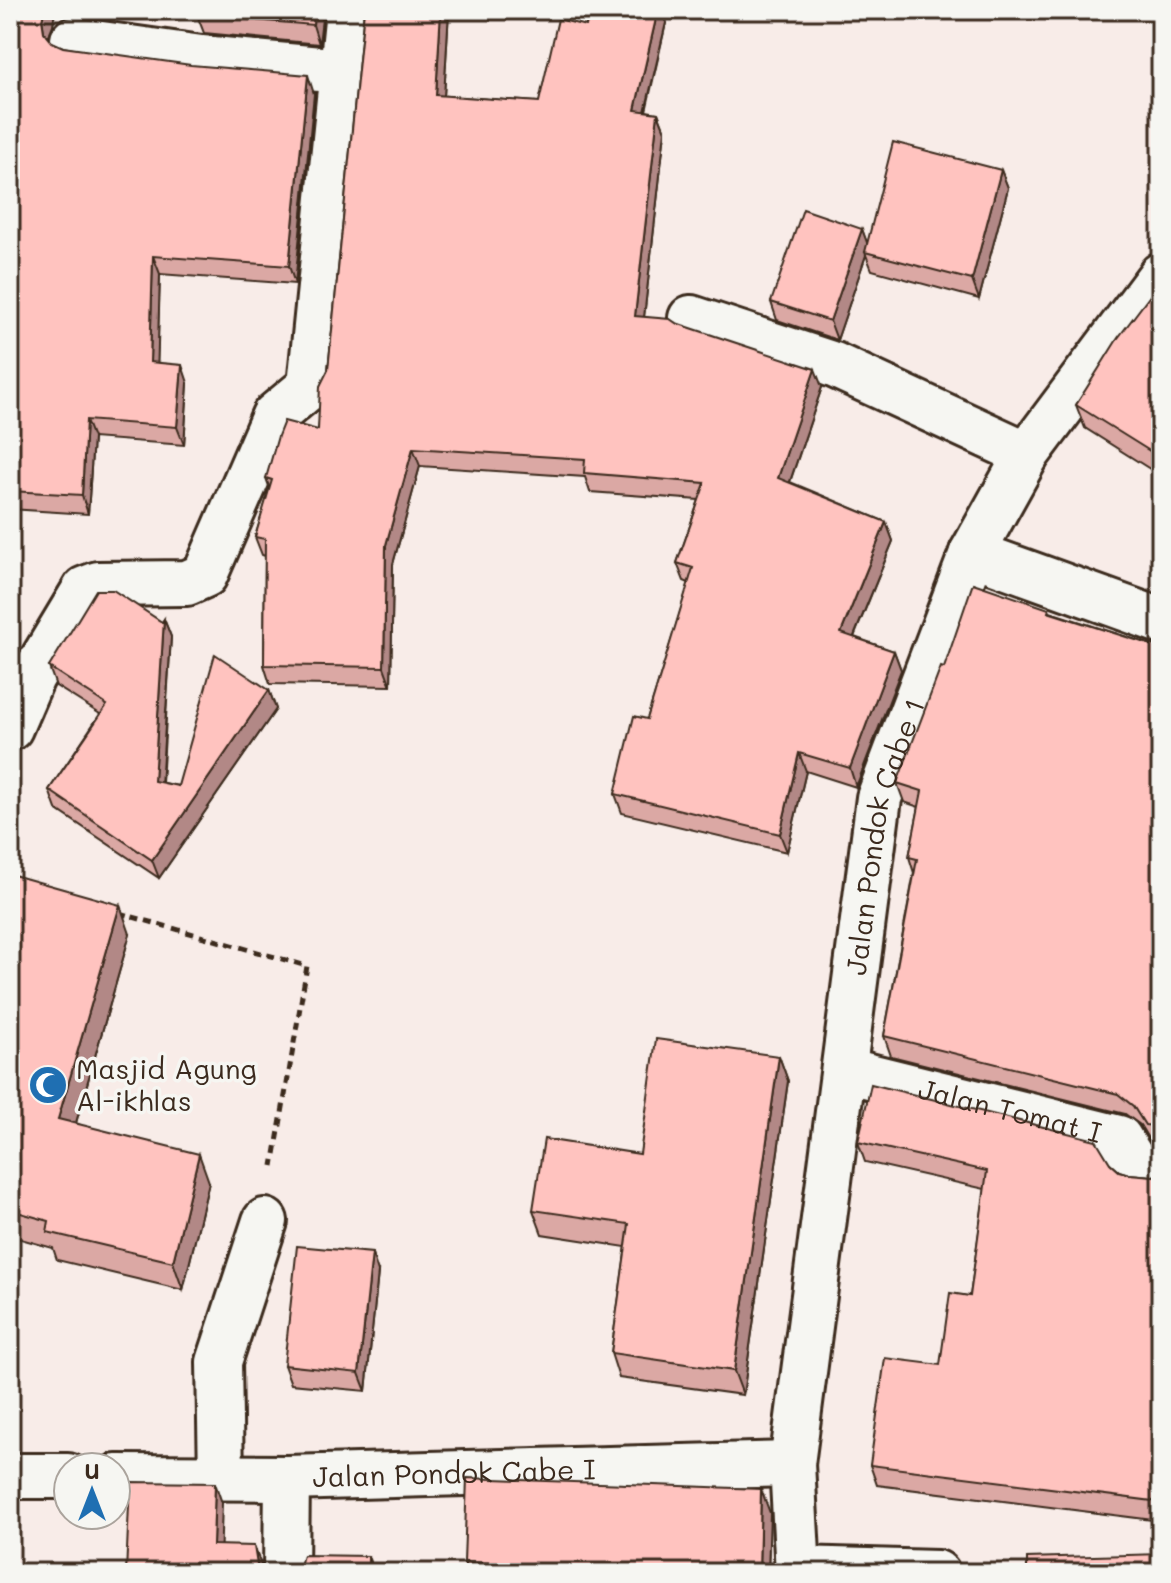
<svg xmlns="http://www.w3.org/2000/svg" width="1171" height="1583" viewBox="0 0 1171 1583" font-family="Mali,sans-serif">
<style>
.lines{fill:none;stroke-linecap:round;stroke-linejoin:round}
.minor-casing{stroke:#3b2a1e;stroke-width:50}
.path{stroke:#3b2a1e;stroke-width:5;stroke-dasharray:8 6;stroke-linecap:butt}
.minor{stroke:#f6f6f2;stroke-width:44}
.wall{fill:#dba8a4;stroke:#3b2a1e;stroke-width:2}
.shaded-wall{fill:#b28886;stroke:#3b2a1e;stroke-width:2}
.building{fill:#ffc3bf;stroke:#3b2a1e;stroke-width:2}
.labels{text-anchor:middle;stroke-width:7;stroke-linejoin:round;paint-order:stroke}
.street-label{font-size:28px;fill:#3b2a1e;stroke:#f6f6f2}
.poi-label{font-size:28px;fill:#3b2a1e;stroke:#f6f6f2;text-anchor:start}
</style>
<rect width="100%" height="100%" fill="#f8ece8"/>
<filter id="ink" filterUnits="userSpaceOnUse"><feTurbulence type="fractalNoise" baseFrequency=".0125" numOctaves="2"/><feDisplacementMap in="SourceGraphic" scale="16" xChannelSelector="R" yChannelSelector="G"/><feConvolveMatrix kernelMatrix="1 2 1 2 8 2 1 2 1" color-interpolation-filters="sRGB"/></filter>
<g filter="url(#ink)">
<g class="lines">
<defs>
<g id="minor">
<polyline points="73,40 201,58 342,71"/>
<polyline points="691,318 834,365 1027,454"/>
<polyline points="972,553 1161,621"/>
<polyline points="10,728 32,677 85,589 98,584 187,583 205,575 274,416 310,386 348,10"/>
<path id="s1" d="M845 1070 1119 1138 1138 1169 1161 1170"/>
<polyline points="10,1476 68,1476"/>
<path id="s2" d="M116 1477 287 1478 792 1464"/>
<polyline points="221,1477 219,1362 265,1221"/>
<polyline points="798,1569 937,1573"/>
<polyline points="286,1573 287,1478"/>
<path id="s3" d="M798 1573 792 1464 879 798 972 553 1027 454 1161 275"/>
</g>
</defs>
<use href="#minor" class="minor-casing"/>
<polyline class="path" points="119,913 307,966 273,1166"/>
<use href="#minor" class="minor"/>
</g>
<g class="wall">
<polygon points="10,10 55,10 53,25 48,38 52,42 63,47 314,94 295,284 160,274 157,363 188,383 184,445 93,438 88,514 10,509"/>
<polygon points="323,10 319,44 204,33 197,15"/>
<polygon points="364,10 449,10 444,96 539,102 586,26 589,10 669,10 646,111 658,113 665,131 644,317 676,323 822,387 790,482 886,522 893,541 854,637 894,651 901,670 856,787 806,771 787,852 622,813 615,794 647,719 689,583 684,581 677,563 699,500 590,492 585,477 420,466 393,564 391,686 270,684 264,665 265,556 262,555 255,537 270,489 266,478 318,430 328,370"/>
<polygon points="1001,170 1008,188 979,299 872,270 866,255 837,340 777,320 771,302 862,229 867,244"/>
<polygon points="1161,281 1161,476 1085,428 1076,405"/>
<polygon points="1049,609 1050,612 1161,648 1161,1145 1152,1145 1140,1125 1125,1114 891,1056 884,1036 914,873 909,857 919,807 904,802 897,783 944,668"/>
<polygon points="164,619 171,637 162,783 178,786 269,690 276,709 159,878 56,809 49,790 100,714 56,686 49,667 162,622"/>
<polygon points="10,874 130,934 76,1123 209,1182 183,1290 57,1260 53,1248 10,1236"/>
<polygon points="779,1056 788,1081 743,1395 619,1378 611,1353 626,1247 542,1234 533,1210 640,1154"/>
<polygon points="858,1142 1110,1163 1119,1171 1129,1174 1153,1176 1161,1174 1161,1521 877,1485 870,1465 940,1365 970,1296 985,1189 865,1162"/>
<polygon points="378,1272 366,1391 291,1384 284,1365"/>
<polygon points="770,1513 768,1573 468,1573 464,1562"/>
</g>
<g class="shaded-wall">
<polygon points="45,10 55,10 53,25 48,37 44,32 42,19"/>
<polygon points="314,10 323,10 319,44 313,25"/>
<polygon points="441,10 449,10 443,114 436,95"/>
<polygon points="658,10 669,10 641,129 635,110"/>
<polygon points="308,75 314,94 295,284 289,266"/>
<polygon points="658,113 665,131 642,335 635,316"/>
<polygon points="1001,170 1008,188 979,299 972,280"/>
<polygon points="862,229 869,248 865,252 866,255 837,340 830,321"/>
<polygon points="153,256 160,274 157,380 150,362"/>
<polygon points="182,365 188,383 184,445 177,427"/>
<polygon points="815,369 822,387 785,496 778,478"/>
<polygon points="86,420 93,438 88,514 82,495"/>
<polygon points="413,448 420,466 393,564 391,686 384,667 386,545"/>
<polygon points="886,522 893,541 848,651 841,633"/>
<polygon points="164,619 171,637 160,800 154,781"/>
<polygon points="894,651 901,670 856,787 850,768"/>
<polygon points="269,690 276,709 159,878 152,860"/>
<polygon points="799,753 806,771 787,852 780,834"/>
<polygon points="120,905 130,934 69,1147 58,1119"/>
<polygon points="779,1056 788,1081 743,1395 734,1371"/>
<polygon points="199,1154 209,1182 183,1290 173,1262"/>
<polygon points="372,1253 378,1272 366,1391 359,1373"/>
<polygon points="215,1483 222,1503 220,1564 213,1545"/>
<polygon points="761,1489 770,1513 768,1573 759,1573"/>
<polygon points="254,1546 261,1565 262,1573 257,1565"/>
<polygon points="368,1556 374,1573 368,1573"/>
</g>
<g class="building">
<polygon points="10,10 45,10 42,19 44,32 52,42 63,47 191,65 308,75 289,266 153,256 150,362 182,365 177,427 86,420 82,495 10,491"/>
<polygon points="198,10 314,10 313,25 197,15"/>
<polygon points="364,10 441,10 436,95 539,102 558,19 586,26 589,10 658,10 635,110 658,113 635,316 670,319 676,323 815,369 778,478 886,522 841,633 894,651 850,768 799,753 780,834 615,794 634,716 647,719 693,568 677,563 705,483 584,473 585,459 413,448 386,545 384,667 264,665 265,539 255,537 272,480 266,478 278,436 284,421 318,430 320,386 328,370"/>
<polygon points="893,142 1001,170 972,280 865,252"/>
<polygon points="803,209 862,229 830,321 771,302"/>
<polygon points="1161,281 1161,458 1076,405 1118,338"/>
<polygon points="973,583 1049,609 1048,612 1161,648 1161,1128 1156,1126 1145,1125 1133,1106 1118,1094 884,1036 917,859 909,857 922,791 897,783 941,667 944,668"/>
<polygon points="96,590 113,590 162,622 164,619 154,781 178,786 215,654 269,690 152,860 49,790 107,705 49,667"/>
<polygon points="10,874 120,905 58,1119 199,1154 173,1262 47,1232 49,1221 10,1210"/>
<polygon points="656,1039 779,1056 734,1371 611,1353 629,1224 533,1210 544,1139 640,1154"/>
<polygon points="871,1084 1096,1140 1110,1163 1119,1171 1129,1174 1153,1176 1161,1174 1161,1502 870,1465 885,1358 940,1365 950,1293 970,1296 987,1171 858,1142"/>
<polygon points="297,1246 372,1253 359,1373 284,1365"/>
<polygon points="467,1478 761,1489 759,1573 543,1573 544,1565 464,1562"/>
<polygon points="130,1482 215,1483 213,1545 254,1546 257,1565 265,1573 126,1573"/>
<polygon points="1161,1554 1161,1573 1027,1573 1027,1558"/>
<polygon points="303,1555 368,1556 368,1573 293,1573 300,1566"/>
<polygon points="10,1571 51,1573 10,1573"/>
</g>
</g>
<defs>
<symbol id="mosque-disc" viewBox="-11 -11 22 22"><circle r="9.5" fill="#1f6fb2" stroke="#f6f6f2"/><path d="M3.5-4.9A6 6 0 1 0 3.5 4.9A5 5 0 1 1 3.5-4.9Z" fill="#fff"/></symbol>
</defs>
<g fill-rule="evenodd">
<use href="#mosque-disc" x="26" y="1063" width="44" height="44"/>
</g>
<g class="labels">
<g class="street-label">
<text dy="10" stroke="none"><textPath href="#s3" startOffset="744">Jalan Pondok Cabe 1</textPath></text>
<text dy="10" stroke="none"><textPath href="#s1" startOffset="170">Jalan Tomat I</textPath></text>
<text dy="10" stroke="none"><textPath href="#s2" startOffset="338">Jalan Pondok Cabe I</textPath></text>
</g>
<g class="poi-label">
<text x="76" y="1079">Masjid Agung<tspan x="76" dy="32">Al-ikhlas</tspan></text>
</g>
</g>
<rect width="1171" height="1583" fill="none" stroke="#f6f6f2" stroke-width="40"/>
<rect x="20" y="20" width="1131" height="1543" fill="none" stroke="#3b2a1e" stroke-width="3" filter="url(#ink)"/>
<g transform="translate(92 1491)"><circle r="38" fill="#f6f6f2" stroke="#aba49d" stroke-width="2"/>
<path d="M0-6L14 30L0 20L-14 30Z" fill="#1f6fb2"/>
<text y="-12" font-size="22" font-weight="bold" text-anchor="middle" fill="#3b2a1e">U</text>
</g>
</svg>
